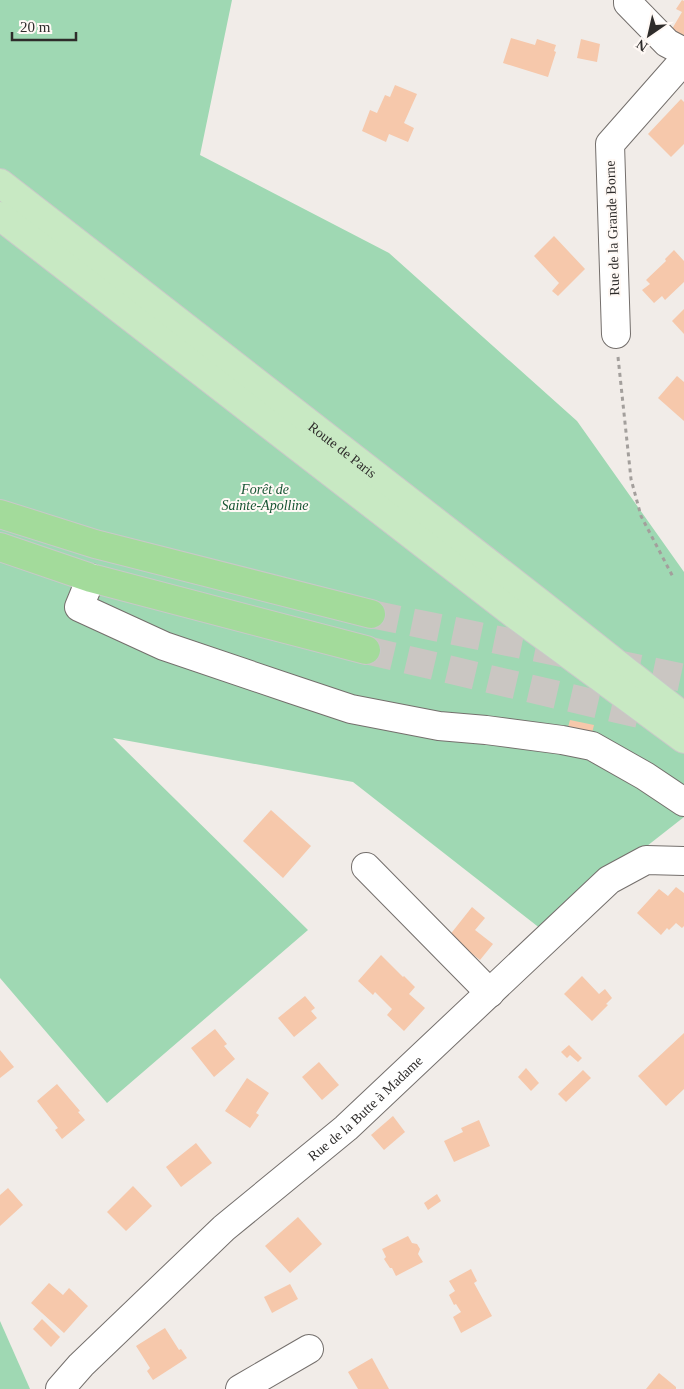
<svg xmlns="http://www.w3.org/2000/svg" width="684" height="1389" viewBox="0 0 684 1389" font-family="Georgia,serif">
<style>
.green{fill:#9fd8b3}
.building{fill:#f6c8ab}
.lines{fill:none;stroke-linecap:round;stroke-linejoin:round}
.highway-tunnel{stroke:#cac6c2;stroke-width:28;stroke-dasharray:28 14;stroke-linecap:butt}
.minor-casing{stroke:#746f6c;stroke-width:30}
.major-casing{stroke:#c9c8c8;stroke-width:30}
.highway-casing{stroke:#c9c8c8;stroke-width:30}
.path{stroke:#a39f9c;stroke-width:3;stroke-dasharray:4 4;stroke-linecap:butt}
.minor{stroke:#fff;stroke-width:28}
.major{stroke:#c8e9c3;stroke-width:28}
.highway{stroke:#a3db9b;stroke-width:28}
.labels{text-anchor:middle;stroke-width:4;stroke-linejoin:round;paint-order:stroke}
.street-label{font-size:14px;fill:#2e2c2b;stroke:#fff9f5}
.park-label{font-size:14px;font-style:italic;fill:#175433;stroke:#fff9f5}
</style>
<rect width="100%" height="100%" fill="#f1ece8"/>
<g class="green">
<polygon points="0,0 232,0 200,155 389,253 577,421 684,572 684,817 541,929 353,782 113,738 308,930 107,1103 0,978"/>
<polygon points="0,1321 30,1389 0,1389"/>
</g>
<g class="building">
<polygon points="682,0 684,1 684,36 672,29 682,12 676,9"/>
<polygon points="511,38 535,45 537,39 556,45 554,51 556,52 548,77 503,63"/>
<polygon points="581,39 600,44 597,62 577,58"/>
<polygon points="395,85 417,94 404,123 414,128 408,142 389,134 386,142 362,131 370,110 377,113 385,95 390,97"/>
<polygon points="681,99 684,102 684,144 671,157 648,134"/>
<polygon points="554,236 585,269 558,296 552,291 559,283 534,256"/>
<polygon points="674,250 684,261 684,282 665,300 662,296 654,303 642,290 650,284 646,280 666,261 665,259"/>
<polygon points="684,309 684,334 672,321"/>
<polygon points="677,376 684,382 684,421 658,398"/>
<polygon points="570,720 594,725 591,737 567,731"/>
<polygon points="271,810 311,846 283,878 243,841"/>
<polygon points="676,887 684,893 684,926 682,928 676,923 669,930 667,928 661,935 637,913 659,889 668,896"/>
<polygon points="472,907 485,918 475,930 493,944 480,960 449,936"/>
<polygon points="381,955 403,977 404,976 415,987 409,994 425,1008 404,1031 387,1015 392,1009 375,992 373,995 358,981"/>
<polygon points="582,976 599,994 605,989 612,998 606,1004 608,1005 592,1021 564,994"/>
<polygon points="305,996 315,1008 311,1011 317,1018 294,1037 278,1018"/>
<polygon points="215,1029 227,1044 224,1046 235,1059 214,1077 191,1048"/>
<polygon points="684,1033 684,1089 666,1106 638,1076"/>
<polygon points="569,1045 582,1058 578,1062 570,1055 567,1058 561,1052"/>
<polygon points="0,1050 14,1067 0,1078"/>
<polygon points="319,1062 339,1085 322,1100 302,1077"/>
<polygon points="526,1068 539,1083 531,1091 518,1077"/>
<polygon points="583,1070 591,1078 566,1102 558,1094"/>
<polygon points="247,1078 269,1093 256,1113 259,1115 250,1128 225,1111"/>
<polygon points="57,1084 80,1111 78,1112 85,1120 62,1139 55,1130 58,1128 37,1101"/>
<polygon points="393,1116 405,1132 384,1150 371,1135"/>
<polygon points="479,1120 490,1146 454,1162 444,1141 463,1132 461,1128"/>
<polygon points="196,1143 212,1163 181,1187 166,1167"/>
<polygon points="133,1186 152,1206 126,1231 107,1212"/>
<polygon points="8,1188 23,1205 0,1226 0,1195"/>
<polygon points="437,1194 441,1201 428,1210 424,1203"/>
<polygon points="298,1217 322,1244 290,1273 265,1246"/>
<polygon points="408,1236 412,1243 417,1244 420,1249 418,1254 423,1262 396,1276 392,1268 390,1268 384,1259 386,1257 382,1249"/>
<polygon points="471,1269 477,1281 474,1283 492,1316 461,1333 453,1317 461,1312 456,1304 454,1305 449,1295 455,1291 449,1281"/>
<polygon points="49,1283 63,1295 69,1288 88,1306 64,1333 31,1303"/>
<polygon points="290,1284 298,1299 272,1313 264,1297"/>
<polygon points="42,1319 60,1337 51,1347 33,1329"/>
<polygon points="165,1328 179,1350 181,1349 187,1358 153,1380 147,1371 150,1368 136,1346"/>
<polygon points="372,1358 389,1389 358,1389 348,1372"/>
<polygon points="659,1373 676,1387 676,1389 646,1389"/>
</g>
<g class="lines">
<g class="highway-tunnel">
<polyline points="371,614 572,655"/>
<polyline points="366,650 656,718"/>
<polyline points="612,663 684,678"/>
</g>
<defs>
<g id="minor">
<polyline points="628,0 628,3 667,43 684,52"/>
<polyline points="616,334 610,144 684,60"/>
<polyline points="91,578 79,607 164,646 291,689 351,709 439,726 486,730 562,740 592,746 645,776 684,802"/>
<polyline points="366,867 490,993"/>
<path id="s1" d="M60 1389 81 1365 224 1228 346 1128 609 880 646 860 684 861"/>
<polyline points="240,1389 309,1349"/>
</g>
<g id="major">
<path id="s2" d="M0 183 541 604 684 717"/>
<polyline points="0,216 514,614 684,739"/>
</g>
<g id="highway">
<polyline points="0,514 95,544 371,614"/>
<polyline points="0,547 91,578 366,650"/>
</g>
</defs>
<use href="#minor" class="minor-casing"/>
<use href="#major" class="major-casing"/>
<use href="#highway" class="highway-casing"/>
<polyline class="path" points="618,357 631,479 641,516 673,577"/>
<use href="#minor" class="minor"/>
<use href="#major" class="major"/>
<use href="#highway" class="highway"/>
</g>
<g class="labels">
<g class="street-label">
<text transform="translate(612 228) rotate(-92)" y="5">Rue de la Grande Borne</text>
<text dy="5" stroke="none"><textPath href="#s2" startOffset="434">Route de Paris</textPath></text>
<text dy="5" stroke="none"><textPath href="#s1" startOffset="415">Rue de la Butte à Madame</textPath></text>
</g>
<g class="park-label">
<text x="265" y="494">Forêt de<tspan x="265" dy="16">Sainte-Apolline</tspan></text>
</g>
</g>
<g transform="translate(649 35) rotate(214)" stroke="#fff9f5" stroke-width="4" paint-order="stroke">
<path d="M0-4L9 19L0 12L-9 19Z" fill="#2e2c2b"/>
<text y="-8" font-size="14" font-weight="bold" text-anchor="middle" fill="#2e2c2b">N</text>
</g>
<path d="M12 32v8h64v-8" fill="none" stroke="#2e2c2b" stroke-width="2.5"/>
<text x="20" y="32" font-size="15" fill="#2e2c2b" stroke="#fff9f5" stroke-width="4" paint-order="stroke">20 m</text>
</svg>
